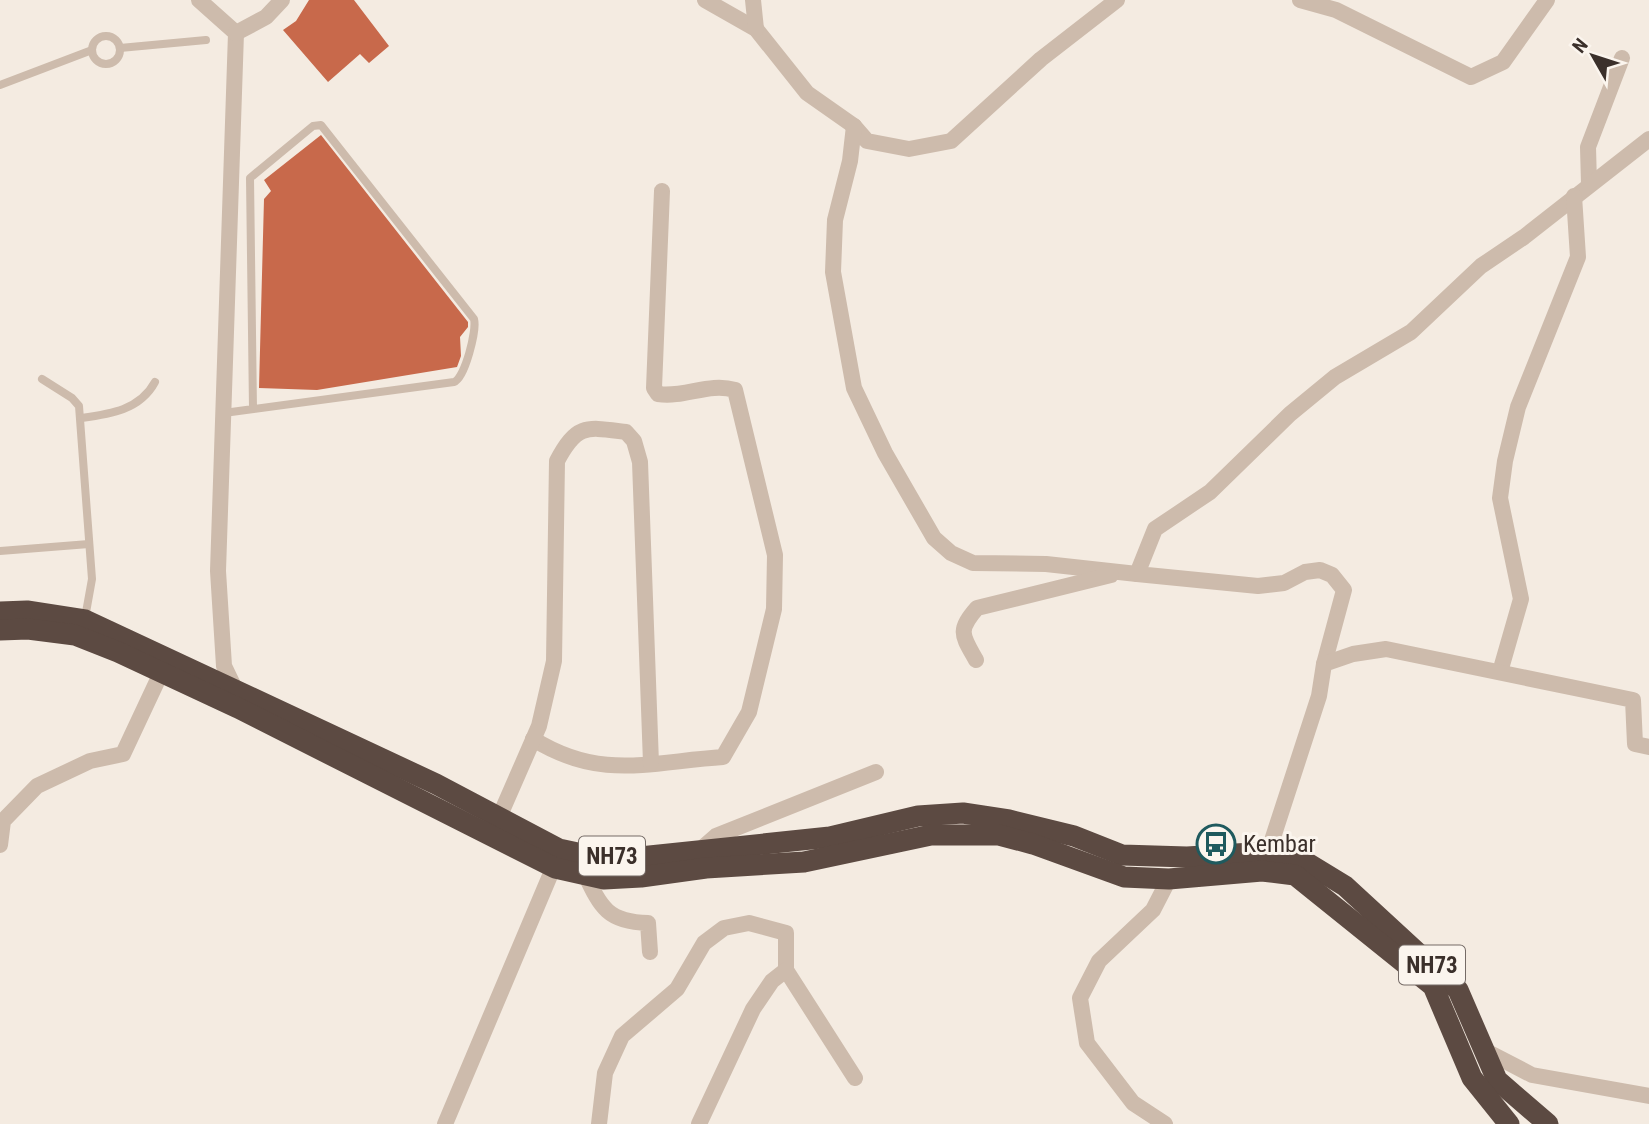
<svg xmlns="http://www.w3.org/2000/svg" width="1649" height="1124" viewBox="0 0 1649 1124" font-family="'Roboto Condensed',sans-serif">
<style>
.building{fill:#c8694b}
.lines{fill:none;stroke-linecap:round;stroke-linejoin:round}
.lane{stroke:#cdbbac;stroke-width:8}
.street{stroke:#cdbbac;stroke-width:16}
.highway{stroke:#5c4a42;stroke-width:21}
.labels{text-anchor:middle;stroke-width:6;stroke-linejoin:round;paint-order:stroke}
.shield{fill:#fbf5ee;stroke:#756b66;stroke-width:2}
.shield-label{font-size:23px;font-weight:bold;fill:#3b302b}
.poi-label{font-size:24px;fill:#3b302b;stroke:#fbf5ee;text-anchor:start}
</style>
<rect width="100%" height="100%" fill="#f4ebe1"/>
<g class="building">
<polygon points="309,0 354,0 389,46 369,63 360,54 328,82 283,30 296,21"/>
<polygon points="321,135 468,322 468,327 460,337 461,356 457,367 317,390 259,388 264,199 271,191 264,180"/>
</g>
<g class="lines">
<g class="lane">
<circle cx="106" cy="50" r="14"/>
<polyline points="120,48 206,40"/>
<polyline points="0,85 92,50"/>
<polyline points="42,379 72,398 79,406 92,579 85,618"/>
<path d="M224 413 246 410 454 382C465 378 477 330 474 319L321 125 313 126 250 178 253 409"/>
<path d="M81 418C110 414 140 410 155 382"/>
<polyline points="0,551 89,544"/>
</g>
<g class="street">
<polyline points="199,0 236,33 218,571 224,666 236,691"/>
<polyline points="705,0 756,29 807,93 854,126 867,141 909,149 951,141 1041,59 1117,0"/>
<polyline points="753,0 756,29"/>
<polyline points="1300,0 1336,10 1471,77 1503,62 1547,0"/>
<polyline points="236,33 266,17 282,0"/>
<polyline points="854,126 850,161 835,220 833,272 854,388 885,453 934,538 951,553 973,563 1046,564 1137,574"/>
<polyline points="1589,184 1588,147 1622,58"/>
<path d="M976 660C962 635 957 631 977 608L1111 575"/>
<polyline points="1324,664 1344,590 1332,575 1320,570 1305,572 1284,583 1258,586 1137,574 1155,529 1210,492 1290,414 1335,377 1411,332 1481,266 1524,237 1649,139"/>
<polyline points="1500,672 1521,599 1500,498 1505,461 1518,407 1578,257 1574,196"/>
<path d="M533 739C601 781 649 762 723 757L749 712 774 609 775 555 735 390C709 382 685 398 658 394L654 388 662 191"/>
<path d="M498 820 539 726 554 661 557 461C577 423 587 427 626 432L634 441 640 462 651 763"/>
<polyline points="0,845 3,821 37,786 90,761 123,754 161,673"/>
<polyline points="700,850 716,836 876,772"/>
<polyline points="1265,862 1319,696 1324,664 1353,654 1386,649 1633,700 1635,744 1649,747"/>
<path d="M585 874C601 908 608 922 648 923L650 952"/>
<polyline points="1484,1050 1532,1075 1649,1096"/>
<polyline points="445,1124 557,859"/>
<polyline points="599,1124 605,1073 622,1036 677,989 704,943 724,928 749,923 786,933 786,970 855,1078"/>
<polyline points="699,1124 753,1009 772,981 786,970"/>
<polyline points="1165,1124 1133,1103 1087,1043 1080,998 1099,961 1153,910 1169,879"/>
</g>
<g class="highway">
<polyline points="0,612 27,611 85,620 436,784 559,849 587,855 640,857 830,837 918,816 963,813 1009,820 1074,836 1122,855 1187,857 1268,852 1304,861 1345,886 1458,990 1497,1080 1548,1124"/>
<polyline points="0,630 28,629 75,635 118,652 238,708 555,868 604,879 641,877 706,868 804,862 931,835 999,835 1033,844 1124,877 1169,879 1262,871 1295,875 1433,986 1472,1078 1509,1124"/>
</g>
</g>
<defs>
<symbol id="bus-ring" viewBox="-11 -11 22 22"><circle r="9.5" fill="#fbf5ee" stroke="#1f5a5e" stroke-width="1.5"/><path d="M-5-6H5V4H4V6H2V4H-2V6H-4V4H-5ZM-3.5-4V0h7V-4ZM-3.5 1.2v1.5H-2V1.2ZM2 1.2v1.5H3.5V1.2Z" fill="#1f5a5e"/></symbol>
</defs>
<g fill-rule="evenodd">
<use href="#bus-ring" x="1194" y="822" width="44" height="44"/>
</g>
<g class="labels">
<g class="shield">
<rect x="579" y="836.5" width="66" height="39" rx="5"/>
<rect x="1399" y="945.5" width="66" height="39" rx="5"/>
</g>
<g class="shield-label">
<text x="612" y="864">NH73</text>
<text x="1432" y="973">NH73</text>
</g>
<g class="poi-label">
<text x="1243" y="852">Kembar</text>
</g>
</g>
<g transform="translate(1593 56) rotate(309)" stroke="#fbf5ee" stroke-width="5" paint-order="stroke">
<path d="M0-5L12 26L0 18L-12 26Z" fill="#3b302b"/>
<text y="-10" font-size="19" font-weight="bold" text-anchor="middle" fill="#3b302b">N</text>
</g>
</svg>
